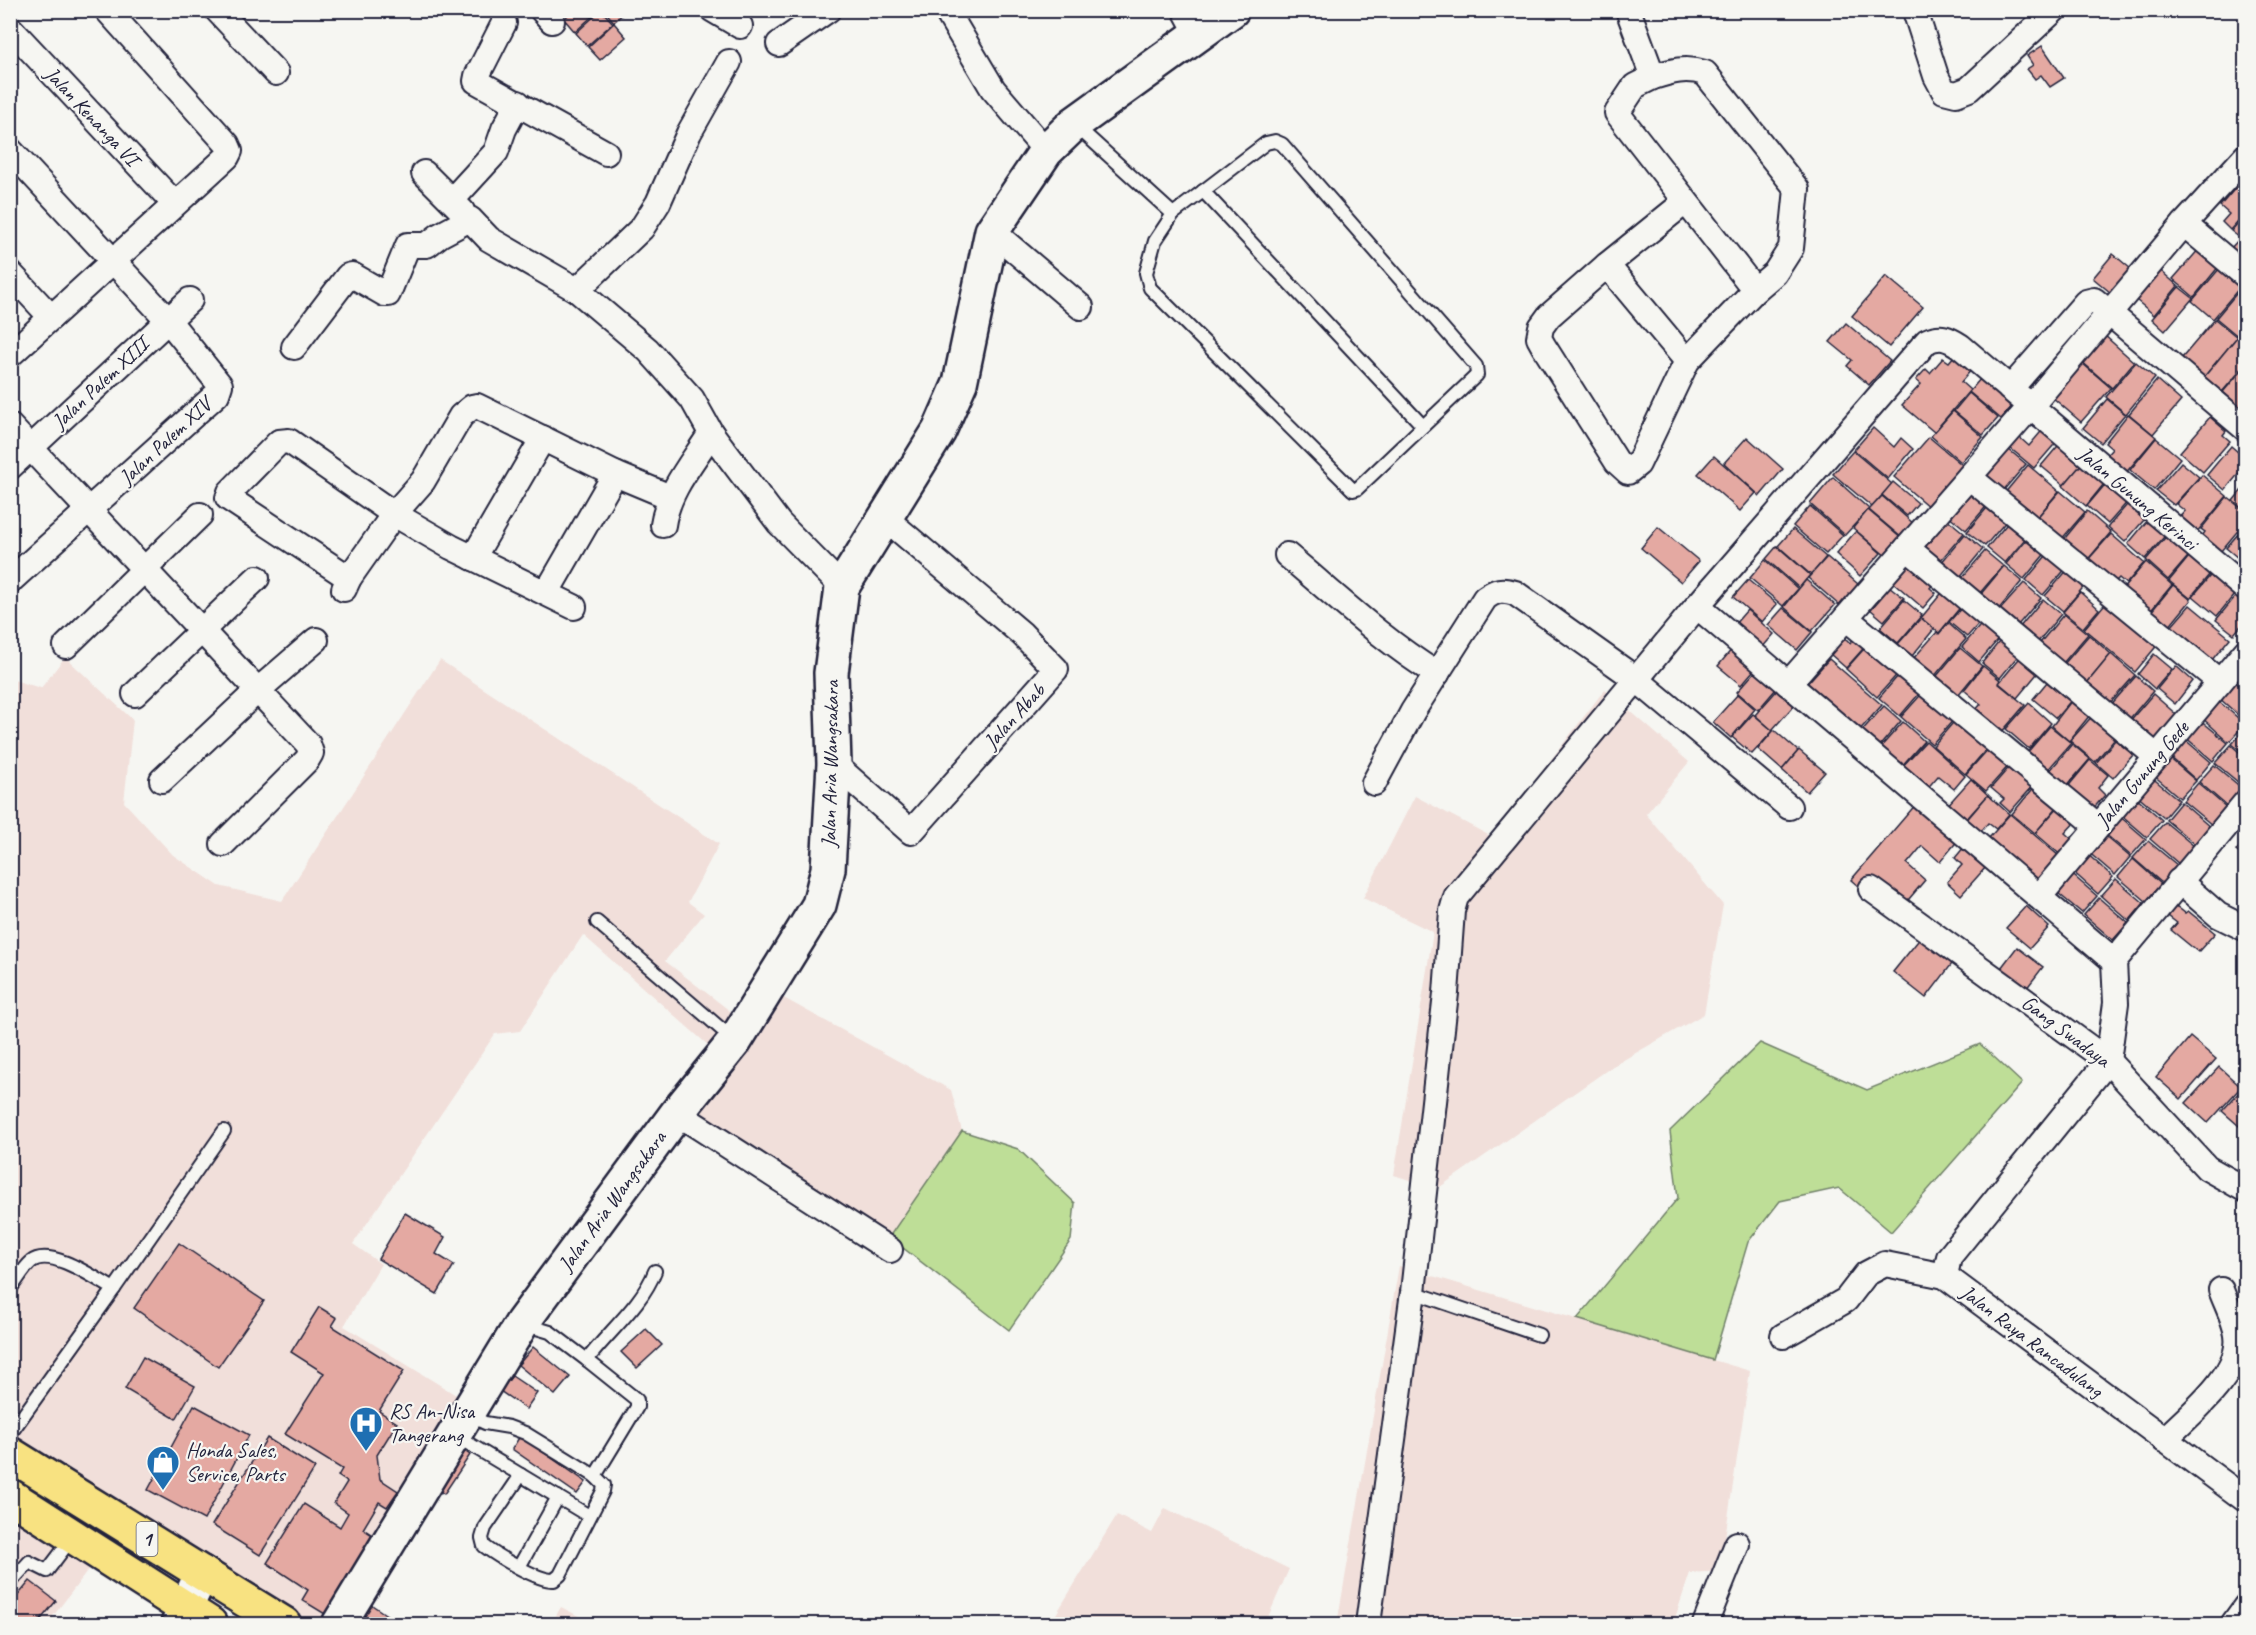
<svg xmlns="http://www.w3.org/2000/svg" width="2256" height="1635" viewBox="0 0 2256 1635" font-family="Caveat,sans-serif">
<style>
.built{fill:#f1dfda}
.green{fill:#bede97;stroke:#708069;stroke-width:1.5}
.building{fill:#e4a9a2;stroke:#22223b;stroke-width:1.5}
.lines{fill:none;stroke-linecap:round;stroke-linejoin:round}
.lane-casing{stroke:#22223b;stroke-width:16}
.street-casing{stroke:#22223b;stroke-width:28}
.secondary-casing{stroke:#22223b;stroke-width:38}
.highway-casing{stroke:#22223b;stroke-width:38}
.lane{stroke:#f6f6f2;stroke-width:12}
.street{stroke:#f6f6f2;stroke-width:24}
.secondary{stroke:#f6f6f2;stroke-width:33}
.highway{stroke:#f8e281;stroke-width:33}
.labels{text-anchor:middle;stroke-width:4.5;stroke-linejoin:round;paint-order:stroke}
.shield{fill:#f6f6f2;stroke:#626272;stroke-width:1.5}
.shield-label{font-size:20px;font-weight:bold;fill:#22223b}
.street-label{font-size:21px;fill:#22223b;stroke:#f6f6f2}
.poi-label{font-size:21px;fill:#22223b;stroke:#f6f6f2;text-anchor:start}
</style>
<rect width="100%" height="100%" fill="#f6f6f2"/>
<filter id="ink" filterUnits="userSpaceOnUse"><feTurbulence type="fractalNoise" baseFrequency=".0167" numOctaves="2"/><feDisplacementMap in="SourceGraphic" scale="12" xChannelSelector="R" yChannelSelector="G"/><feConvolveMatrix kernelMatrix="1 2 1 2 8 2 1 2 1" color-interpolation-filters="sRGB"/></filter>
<g filter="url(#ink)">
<g class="built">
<polygon points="65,657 133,720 124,802 173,855 219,886 282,901 440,660 719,844 688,902 704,914 665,961 751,1027 771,991 951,1090 962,1131 889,1237 686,1109 725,1060 583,935 520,1031 495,1034 353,1244 381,1264 344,1326 469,1403 333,1624 295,1624 126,1521 47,1624 11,1624 10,679 41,688"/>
<polygon points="1605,689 1689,762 1646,814 1723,905 1704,1014 1613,1066 1437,1189 1394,1175 1433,932 1363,898 1415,796 1492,837"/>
<polygon points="1399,1266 1750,1371 1720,1571 1690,1573 1673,1624 1337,1624"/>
<polygon points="1165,1508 1289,1569 1265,1624 1050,1624 1117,1515 1152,1533"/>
<polygon points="561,1607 594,1624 551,1624"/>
</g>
<g class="green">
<polygon points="1760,1043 1867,1090 1980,1044 2022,1083 1891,1232 1839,1188 1780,1201 1748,1242 1713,1360 1577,1319 1678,1198 1670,1131"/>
<polygon points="962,1131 1018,1149 1075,1203 1071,1240 1009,1330 889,1237"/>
</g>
<g class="building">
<polygon points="573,10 599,10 575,32 564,19"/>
<polygon points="601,10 613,23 587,46 576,33"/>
<polygon points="604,10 627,10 614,22"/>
<polygon points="614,23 626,37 600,60 588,47"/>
<polygon points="2042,46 2064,78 2050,87 2041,75 2035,79 2027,69 2033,65 2027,56"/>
<polygon points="2244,178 2246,212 2230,230 2222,222 2229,214 2220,206"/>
<polygon points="2246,214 2246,258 2245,259 2231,248 2240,238 2231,231"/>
<polygon points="2200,248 2220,265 2194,297 2173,279"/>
<polygon points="2113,254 2131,269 2111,293 2093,278"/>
<polygon points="2220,268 2241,286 2213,319 2192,301"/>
<polygon points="2161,271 2178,286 2154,315 2136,300"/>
<polygon points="1886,276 1923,307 1889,347 1852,316"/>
<polygon points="2179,287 2193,298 2165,331 2152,319"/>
<polygon points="2241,288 2246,291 2246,343 2216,318"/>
<polygon points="2215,319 2237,337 2204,377 2182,358"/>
<polygon points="1846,323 1890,361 1869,385 1847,366 1852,360 1830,342"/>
<polygon points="2103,334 2134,362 2112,388 2080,360"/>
<polygon points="2237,337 2246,344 2246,364 2222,392 2204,377"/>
<polygon points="1960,349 1977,363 1961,382 1970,390 1934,432 1902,405 1921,384 1916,380 1926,369 1930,373 1943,358 1949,362"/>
<polygon points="2136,362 2155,378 2126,414 2106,397"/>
<polygon points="2082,363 2111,388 2081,422 2052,397"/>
<polygon points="2246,365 2246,412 2223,392"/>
<polygon points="1981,378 2013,405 2001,419 1969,392"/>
<polygon points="2157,380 2181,401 2153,434 2129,414"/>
<polygon points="1969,393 1998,418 1983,435 1954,411"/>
<polygon points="2107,399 2125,414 2101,443 2083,428"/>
<polygon points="1953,411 1983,437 1961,462 1931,436"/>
<polygon points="2128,414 2156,437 2124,475 2104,458 2112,449 2105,443"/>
<polygon points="2210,417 2226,431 2223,435 2230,441 2203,472 2180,452"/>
<polygon points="2045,427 2059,439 2034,468 2010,448 2019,437 2029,446"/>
<polygon points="1873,428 1894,447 1901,438 1913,449 1888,479 1854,450"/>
<polygon points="1747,437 1783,469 1760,496 1724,463"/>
<polygon points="1929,437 1967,469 1929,507 1894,477"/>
<polygon points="2156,438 2180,458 2154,490 2130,470"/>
<polygon points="2062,441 2085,460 2064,485 2041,466"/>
<polygon points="2231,446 2246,459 2246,465 2225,490 2207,475"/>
<polygon points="2008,449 2026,464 2002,492 1984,477"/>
<polygon points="1853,451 1892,484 1872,507 1833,474"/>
<polygon points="1714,456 1756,493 1740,511 1698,474"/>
<polygon points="2085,460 2108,479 2086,506 2063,486"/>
<polygon points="2181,462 2199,477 2174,505 2156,491"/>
<polygon points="2028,465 2059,491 2035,520 2004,494"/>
<polygon points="2202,475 2227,496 2196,533 2178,519 2185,511 2176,504"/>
<polygon points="1833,477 1869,509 1845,535 1810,504"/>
<polygon points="2108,481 2130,499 2108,524 2087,506"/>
<polygon points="1893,482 1918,503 1907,516 1882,495"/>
<polygon points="2246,485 2246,512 2233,501"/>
<polygon points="1972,487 1990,502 1966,530 1948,515"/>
<polygon points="2060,491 2085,512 2060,541 2035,520"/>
<polygon points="1882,496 1914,524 1902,538 1869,510"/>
<polygon points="2227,497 2246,512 2246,521 2216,557 2198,542 2205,532 2201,529"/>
<polygon points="2132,499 2150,513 2125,542 2108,527"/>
<polygon points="1991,503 2009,518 1985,546 1967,532"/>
<polygon points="1810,506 1843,535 1826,554 1793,526"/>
<polygon points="1868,510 1903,540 1887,557 1853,528"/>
<polygon points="2087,511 2111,532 2085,563 2061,543"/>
<polygon points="2152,515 2170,530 2145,559 2128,544"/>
<polygon points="1946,518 1964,533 1939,562 1922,547"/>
<polygon points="2011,519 2029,534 2005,563 1987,548"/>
<polygon points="2246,525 2246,561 2244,563 2226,548"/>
<polygon points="1658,527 1699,561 1681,582 1641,548"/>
<polygon points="1793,529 1826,557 1811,575 1778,546"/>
<polygon points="1856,531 1881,553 1860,576 1836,554"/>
<polygon points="2170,532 2193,551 2168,580 2146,560"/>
<polygon points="1965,534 1983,549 1959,578 1941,563"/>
<polygon points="2111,534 2144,563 2126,584 2119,578 2112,585 2086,562"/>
<polygon points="2030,535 2048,550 2024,579 2006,564"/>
<polygon points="1777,546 1810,575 1799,588 1766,559"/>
<polygon points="1985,551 2003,566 1979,594 1961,579"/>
<polygon points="2050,551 2068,566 2043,595 2026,580"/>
<polygon points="2193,552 2214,569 2190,598 2169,581"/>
<polygon points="1827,557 1858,584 1840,606 1808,578"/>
<polygon points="1915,557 1938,578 1930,588 1936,593 1923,608 1893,582"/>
<polygon points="1765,560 1798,589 1783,606 1750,578"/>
<polygon points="2146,562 2172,585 2148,614 2121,591"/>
<polygon points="2004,566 2022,581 1998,610 1980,595"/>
<polygon points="2069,568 2087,583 2063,611 2045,596"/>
<polygon points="2215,570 2238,590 2217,616 2193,596"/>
<polygon points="1748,580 1777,604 1762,622 1733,597"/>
<polygon points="1806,580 1835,605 1812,631 1784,607"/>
<polygon points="2024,583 2041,598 2017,626 1999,611"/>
<polygon points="2173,585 2191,600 2164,633 2146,618"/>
<polygon points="1889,586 1904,598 1884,621 1870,609"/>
<polygon points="1945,589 1963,604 1939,633 1921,618"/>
<polygon points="2240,591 2246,596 2246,620 2234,634 2216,620"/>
<polygon points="2080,592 2099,609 2083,628 2063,612"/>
<polygon points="2043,599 2061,614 2037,643 2019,628"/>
<polygon points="1904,600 1922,615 1898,643 1880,628"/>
<polygon points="2108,600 2159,643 2135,672 2084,629"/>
<polygon points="1964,605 1982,620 1967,637 1949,622"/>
<polygon points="2190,605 2230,638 2211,661 2165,634"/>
<polygon points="1783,608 1812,632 1797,650 1768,625"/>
<polygon points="1747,610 1774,634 1761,649 1734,625"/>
<polygon points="2064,614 2088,634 2063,663 2040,643"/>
<polygon points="1921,618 1934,629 1912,656 1898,644"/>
<polygon points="1984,621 2001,636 1979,662 1962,647"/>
<polygon points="1948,623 1966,639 1933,678 1912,660 1937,632 1939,634"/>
<polygon points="1859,632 1870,641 1846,668 1830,654 1845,638 1850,643"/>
<polygon points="2089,635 2111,654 2087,683 2064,664"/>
<polygon points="2003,637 2021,652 2000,678 1982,663"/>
<polygon points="1871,641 1902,669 1877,697 1846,669"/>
<polygon points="1737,643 1760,663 1741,685 1718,666"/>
<polygon points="1960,648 1982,666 1958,695 1936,677"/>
<polygon points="2023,654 2041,669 2017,698 1999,683"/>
<polygon points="2111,654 2135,675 2110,703 2087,683"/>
<polygon points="2154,654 2172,669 2155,689 2138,674"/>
<polygon points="1829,659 1882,705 1857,733 1804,687"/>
<polygon points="1762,664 1782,682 1758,710 1737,692"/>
<polygon points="1983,666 2000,680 1998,683 2025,705 2000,734 1974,712 1981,704 1964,690"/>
<polygon points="2176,666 2193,681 2175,704 2157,689"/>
<polygon points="1904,669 1924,688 1900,716 1879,698"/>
<polygon points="2136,676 2153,691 2127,722 2109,707"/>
<polygon points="2233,680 2246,691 2246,722 2218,697"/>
<polygon points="2047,682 2059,692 2063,687 2074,697 2056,718 2033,699"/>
<polygon points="1780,687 1797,702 1772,730 1755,715"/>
<polygon points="1926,689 1957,716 1932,744 1901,717"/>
<polygon points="1738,694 1755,709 1731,738 1713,722"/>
<polygon points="2153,694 2178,716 2154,744 2128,723"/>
<polygon points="2216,699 2245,724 2229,742 2201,717"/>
<polygon points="2072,700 2090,715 2069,741 2052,726"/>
<polygon points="2029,703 2051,723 2029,749 2006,729"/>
<polygon points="1884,706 1901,721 1877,749 1859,734"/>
<polygon points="2095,713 2119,733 2095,762 2070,741"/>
<polygon points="1753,714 1773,731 1752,754 1732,737"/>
<polygon points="1958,717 1990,745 1965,774 1933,746"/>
<polygon points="2199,719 2228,743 2213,761 2184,736"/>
<polygon points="1903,722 1924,741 1899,769 1878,750"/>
<polygon points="2050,726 2071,743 2046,772 2026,754"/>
<polygon points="2246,728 2246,755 2232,744"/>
<polygon points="1774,730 1798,751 1782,770 1758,749"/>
<polygon points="2183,738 2211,762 2196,780 2168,755"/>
<polygon points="2115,740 2133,755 2113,778 2096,763"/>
<polygon points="1926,741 1965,776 1954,789 1938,776 1925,791 1900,769"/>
<polygon points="2072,744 2090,759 2065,788 2048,773"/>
<polygon points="2231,745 2246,758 2244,787 2215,763"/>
<polygon points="1991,746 2011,763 1986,791 1966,774"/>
<polygon points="1799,750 1825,772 1807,792 1782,770"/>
<polygon points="2167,756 2196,781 2180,798 2152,774"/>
<polygon points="2090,760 2108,775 2098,788 2105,795 2092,810 2066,789"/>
<polygon points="2012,764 2035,784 2010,812 2000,803 2004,799 1991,788"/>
<polygon points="2214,765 2243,789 2228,807 2199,782"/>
<polygon points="2150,776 2179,800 2164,818 2135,793"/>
<polygon points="1971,779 1988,795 1963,823 1946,807"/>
<polygon points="2198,783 2227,808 2212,825 2183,801"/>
<polygon points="2036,785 2059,805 2035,833 2012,814"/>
<polygon points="1988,795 2009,814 1996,829 1988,823 1978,835 1964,823"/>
<polygon points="2134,795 2162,820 2147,837 2119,813"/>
<polygon points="2181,802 2210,827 2195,844 2166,820"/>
<polygon points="1917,803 1959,839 1940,862 1922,846 1907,864 1925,880 1903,906 1865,892 1851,880"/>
<polygon points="2060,805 2077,820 2065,833 2075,842 2063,857 2035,833"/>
<polygon points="2010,814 2059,856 2038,881 1989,838"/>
<polygon points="2117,814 2146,839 2131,856 2103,832"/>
<polygon points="2165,822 2194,846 2179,864 2150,839"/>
<polygon points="2102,833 2130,857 2115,875 2086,850"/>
<polygon points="2246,839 2246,858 2236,851"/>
<polygon points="2148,841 2177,865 2162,883 2133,858"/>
<polygon points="1964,847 1986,867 1961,895 1947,882 1962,865 1955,858"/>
<polygon points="2085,852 2113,877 2098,894 2070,869"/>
<polygon points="2133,859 2161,884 2146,901 2118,877"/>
<polygon points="2068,871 2097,896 2082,913 2053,889"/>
<polygon points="2116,879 2144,903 2129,921 2101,896"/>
<polygon points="2099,898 2128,923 2113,940 2084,915"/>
<polygon points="2026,906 2049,927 2030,948 2006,928"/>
<polygon points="2176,906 2185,913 2188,911 2215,933 2198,952 2171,930 2177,923 2168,916"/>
<polygon points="1926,931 1958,956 1926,998 1893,972"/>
<polygon points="2017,947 2043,967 2023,993 1998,972"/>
<polygon points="2190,1037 2216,1059 2181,1099 2156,1077"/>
<polygon points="2219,1067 2241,1087 2208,1123 2186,1103"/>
<polygon points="2243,1088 2246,1091 2246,1132 2222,1111"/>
<polygon points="405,1213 445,1237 436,1254 454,1265 437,1294 378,1259"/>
<polygon points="179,1243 264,1301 218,1367 134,1308"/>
<polygon points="319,1307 337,1318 332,1326 404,1371 379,1411 397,1423 377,1455 380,1479 398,1491 387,1507 379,1502 363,1529 374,1536 325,1614 302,1600 308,1590 267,1563 304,1504 340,1527 348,1513 334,1503 347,1482 338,1476 342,1469 285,1434 324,1373 291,1352"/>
<polygon points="646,1329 662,1345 637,1368 621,1352"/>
<polygon points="533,1347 570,1377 555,1395 518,1365"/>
<polygon points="143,1357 195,1386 176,1419 125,1389"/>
<polygon points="512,1376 537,1393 526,1409 500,1391"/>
<polygon points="194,1405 249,1435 204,1520 148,1490"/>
<polygon points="520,1436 586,1482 577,1494 512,1449"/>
<polygon points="267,1438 315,1468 260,1555 212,1525"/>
<polygon points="457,1446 470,1455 444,1494 430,1485"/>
<polygon points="30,1581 56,1601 37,1624 10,1624 10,1605"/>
<polygon points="366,1601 397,1622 395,1624 350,1624"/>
</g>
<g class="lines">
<defs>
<g id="lane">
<polyline points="1074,124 1173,214 1266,143 1275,141 1282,144 1476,366 1477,375 1357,489 1353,490 1150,288 1146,273 1155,241 1173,214"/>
<polyline points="1203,191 1423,426"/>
<polyline points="597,922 734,1040"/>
<path d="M10 1289C17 1281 23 1269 31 1262 50 1246 96 1279 114 1289L10 1434"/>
<polyline points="114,1289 224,1131"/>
<polyline points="1413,1292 1539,1335"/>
<path d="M523 1324 550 1332 587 1360C609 1331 642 1305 655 1271"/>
<polyline points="587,1360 637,1400 637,1407 595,1476"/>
<path d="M469 1415 485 1423 509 1427 525 1433 595 1476 604 1485 603 1491 560 1575 554 1580C538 1581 497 1556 484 1546L482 1538 485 1528 521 1475"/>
<polyline points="456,1436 589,1516"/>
<polyline points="519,1567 558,1497"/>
<polyline points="10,1583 29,1562 47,1571 72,1538"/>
</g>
<g id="street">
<polyline points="217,10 276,73"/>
<polyline points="542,10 552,21"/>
<polyline points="713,10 740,26"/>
<polyline points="946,10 993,89 1046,151"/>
<polyline points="1185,10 1198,34"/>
<polyline points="1628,10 1653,77 1635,86 1617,113 1755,290 1687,361 1638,464 1628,472 1617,462 1544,347 1539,338 1541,327 1549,316 1607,265 1685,202"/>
<polyline points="1916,14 1936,76 1944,91 1956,94 1969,89 2054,10"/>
<polyline points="504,23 477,76 476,81 606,153"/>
<polyline points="10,28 174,203"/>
<polyline points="779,44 828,10"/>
<path d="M1653 77C1671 71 1686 67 1705 73L1797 189 1791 248 1775 273 1755 290"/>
<polyline points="10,150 168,320 220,385 217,394 10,581"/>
<polyline points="424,173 462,211"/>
<polyline points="452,200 496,152 504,129 518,103"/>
<polyline points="2184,224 2246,276"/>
<polyline points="992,231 1081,307"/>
<polyline points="1607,265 1687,361"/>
<polyline points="10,273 51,317"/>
<polyline points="577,290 642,228 658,203 689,133 729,62"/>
<polyline points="294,347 348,276 352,275 385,294 388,294 408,245 427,245 440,235 470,219 489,239 577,290 648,350 692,399 711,433 779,523 842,587"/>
<polyline points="10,355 227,157 230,151 227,144 107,10"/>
<polyline points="2010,389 2086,302 2094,300 2246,429"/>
<polyline points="10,426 308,744 311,753 307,760 223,844"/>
<polyline points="10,467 190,300"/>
<polyline points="1969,477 2220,682"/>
<path d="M663 525C668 490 693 462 711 433"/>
<polyline points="1907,548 2157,757"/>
<path d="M1287 555C1336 596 1382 640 1437 674"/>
<polyline points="473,558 543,438"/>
<polyline points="349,578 228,498 230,492 279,442 289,441 394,514 451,547 574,607"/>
<polyline points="344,589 349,578 394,514 423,481 461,416 472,407 477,406 615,474 670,497"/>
<polyline points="547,592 615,474"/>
<polyline points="1697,606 2114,961 2246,802"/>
<polyline points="1846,618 2098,826"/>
<polyline points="66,646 200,515"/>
<polyline points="1788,684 2031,406 2184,224 2246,156"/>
<polyline points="135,694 257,578"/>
<polyline points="834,764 911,832 1056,669 1022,634 884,517"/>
<polyline points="162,780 257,691 316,640"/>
<path d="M1374 783 1413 711 1485 598C1496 590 1502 589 1515 593L1636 679 1789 807"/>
<polyline points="2179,881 2218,915 2246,929"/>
<polyline points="1871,889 2108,1061 2207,1168 2246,1190"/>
<polyline points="2039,897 2246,651"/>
<polyline points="2114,961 2116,1003 2108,1061 1949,1257 1945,1276 2246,1500"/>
<polyline points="677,1113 890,1250"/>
<polyline points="1783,1336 1846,1300 1866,1274 1885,1264 1945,1276"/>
<path d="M2164 1440C2189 1415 2243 1373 2237 1335 2235 1320 2226 1304 2221 1290"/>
<path d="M1368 1624 1413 1292 1446 993 1452 911 1456 897 1697 606 1927 341C1941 335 1948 338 1960 346L2246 589"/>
<polyline points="1705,1624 1737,1544"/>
<polyline points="2233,1624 2246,1606"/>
</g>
<g id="secondary">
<polyline points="178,1624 202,1573"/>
<polyline points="339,1624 522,1323 677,1113 735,1041 819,905 828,869 834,764 831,673 842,587 939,431 960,383 992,231 1046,151 1074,124 1232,10"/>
</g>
<g id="highway">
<polyline points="10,1454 284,1624"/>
<polyline points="10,1496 210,1624"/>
</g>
</defs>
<use href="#lane" class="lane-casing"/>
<use href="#street" class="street-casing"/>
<use href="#secondary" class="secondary-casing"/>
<use href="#highway" class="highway-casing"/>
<use href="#lane" class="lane"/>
<use href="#street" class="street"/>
<use href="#secondary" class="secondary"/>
<use href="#highway" class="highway"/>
</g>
</g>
<defs>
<symbol id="hospital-pin" viewBox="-11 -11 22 30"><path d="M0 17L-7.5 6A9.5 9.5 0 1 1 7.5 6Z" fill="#1f6fb2" stroke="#f6f6f2"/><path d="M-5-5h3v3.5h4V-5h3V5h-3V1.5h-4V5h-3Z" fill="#fff"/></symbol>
<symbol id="shop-pin" viewBox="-11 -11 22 30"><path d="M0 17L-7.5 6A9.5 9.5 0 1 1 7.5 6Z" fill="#1f6fb2" stroke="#f6f6f2"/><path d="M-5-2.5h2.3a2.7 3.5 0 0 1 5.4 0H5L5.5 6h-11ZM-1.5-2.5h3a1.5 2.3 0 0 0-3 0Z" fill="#fff"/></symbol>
</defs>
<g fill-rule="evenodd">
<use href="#hospital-pin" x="347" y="1404" width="38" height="52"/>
<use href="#shop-pin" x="144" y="1443" width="38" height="52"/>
</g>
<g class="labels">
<rect class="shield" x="136.5" y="1522" width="21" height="34" rx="4.5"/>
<g class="shield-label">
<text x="147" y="1546">1</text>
</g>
<g class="street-label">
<text transform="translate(92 116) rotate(47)" y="7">Jalan Kenanga VI</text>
<text transform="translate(100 383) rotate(-43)" y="7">Jalan Palem XIII</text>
<text transform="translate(165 441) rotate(-43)" y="7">Jalan Palem XIV</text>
<text transform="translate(2138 498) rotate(40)" y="7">Jalan Gunung Kerinci</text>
<text transform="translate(1014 716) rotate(-48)" y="7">Jalan Abab</text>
<text transform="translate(830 764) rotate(-89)" y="7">Jalan Aria Wangsakara</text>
<text transform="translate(2142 774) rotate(-50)" y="7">Jalan Gunung Gede</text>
<text transform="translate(2066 1031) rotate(37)" y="7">Gang Swadaya</text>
<text transform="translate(612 1201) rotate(-54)" y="7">Jalan Aria Wangsakara</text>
<text transform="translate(2032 1341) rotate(37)" y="7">Jalan Raya Rancadulang</text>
</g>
<g class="poi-label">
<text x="389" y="1418">RS An-Nisa<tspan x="389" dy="24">Tangerang</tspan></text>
<text x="186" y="1457">Honda Sales,<tspan x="186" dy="24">Service, Parts</tspan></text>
</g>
</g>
<rect width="2256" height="1635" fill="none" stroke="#f6f6f2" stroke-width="36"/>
<rect x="18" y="18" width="2220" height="1599" fill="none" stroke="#22223b" stroke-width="2" filter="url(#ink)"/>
</svg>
